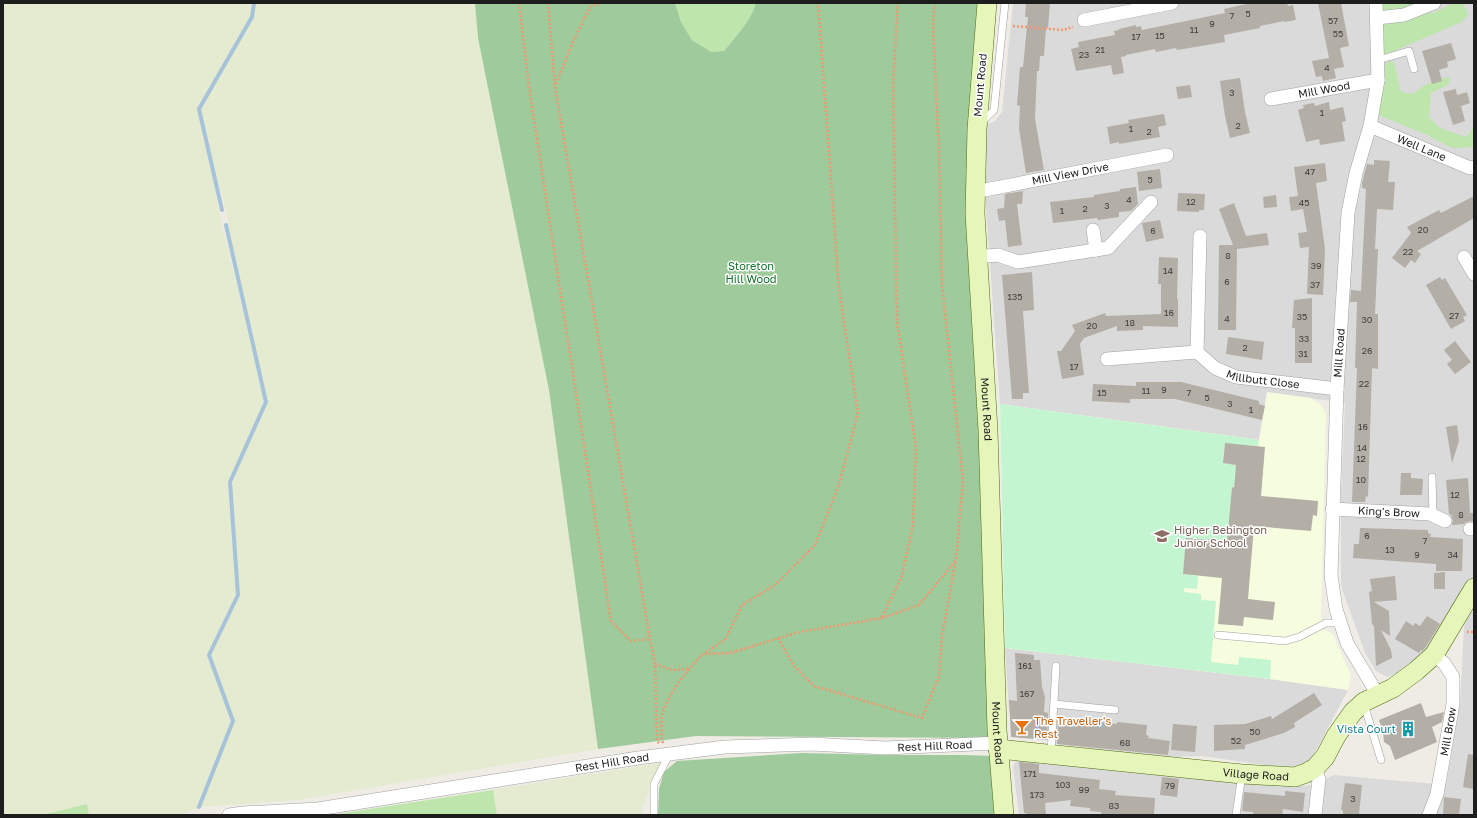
<svg xmlns="http://www.w3.org/2000/svg" width="1477" height="818" viewBox="0 0 1477 818" font-family="'Golos Text',sans-serif">
<style>
.residential{fill:#dbdada}
.education{fill:#f6fdde}
.farmland{fill:#e4ebd0;fill-rule:evenodd}
.grass{fill:#bde5ac}
.forest{fill:#9fca9b}
.park{fill:#c3f5d1}
.lines{fill:none;stroke-linecap:round;stroke-linejoin:round}
.stream{stroke:#a7c3d9;stroke-width:4}
.building{fill:#b3aea6}
.lane-casing{stroke:#a1a1a1;stroke-width:8}
.street-casing{stroke:#a1a1a1;stroke-width:14}
.secondary-casing{stroke:#4e6c0c;stroke-width:20}
.path{stroke:#f09972;stroke-width:2.5;stroke-dasharray:2 2;stroke-linecap:butt}
.lane{stroke:#fff;stroke-width:7}
.street{stroke:#fff;stroke-width:13}
.secondary{stroke:#e6f5ba;stroke-width:19}
.labels{text-anchor:middle;stroke-width:3;stroke-linejoin:round;paint-order:stroke}
.number-label{font-size:9px;fill:#42413f}
.street-label{font-size:11px;fill:#1d1d1d;stroke:#fff}
.park-label{font-size:11px;fill:#13742e;stroke:#fff}
.education-label{font-size:11px;fill:#785e54;stroke:#fff;text-anchor:start}
.food-label{font-size:11px;fill:#c56008;stroke:#fff;text-anchor:start}
.culture-label{font-size:11px;fill:#0d838f;stroke:#fff;text-anchor:end}
</style>
<rect width="100%" height="100%" fill="#eeece4"/>
<g class="residential">
<polygon points="1013,3 1474,3 1474,577 1425,652 1395,674 1387,677 1376,671 1365,653 1341,586 1341,495 1345,403 1267,392 1259,440 1000,404 983,167 987,124 995,121 1002,112"/>
<polygon points="1474,598 1474,815 1019,815 1013,767 1017,759 1301,786 1312,785 1334,775 1446,785 1460,705 1464,627 1471,602"/>
<polygon points="1005,648 1270,679 1348,690 1313,756 1307,762 1291,767 1271,766 1202,756 1168,757 1119,752 1056,744 1049,740 1034,739 1036,712 1009,710"/>
</g>
<polygon class="education" points="1267,392 1311,398 1320,404 1326,413 1321,618 1323,629 1333,634 1351,676 1348,690 1270,679 1005,648 1000,404 1259,440"/>
<g class="farmland">
<path d="M3 3H475L478 38 549 390 598 749 297 800 199 807 181 815H89L87 804 42 815H3ZM201 118 226 210 228 224 262 385 222 225Z"/>
<polygon points="661,763 642,808 643,815 497,815 493,790"/>
</g>
<g class="grass">
<path d="M675 3H756C751 21 735 37 724 51L710 52 692 40 681 22Z"/>
<polygon points="1381,3 1415,3 1419,13 1433,13 1454,3 1463,3 1468,14 1462,22 1387,54 1381,53"/>
<polygon points="1388,61 1394,62 1401,92 1413,94 1425,85 1447,77 1450,78 1448,85 1431,93 1429,117 1440,128 1466,137 1474,127 1474,147 1452,148 1425,134 1376,114 1385,84 1383,69"/>
<polygon points="493,790 497,815 331,815"/>
<polygon points="87,804 89,815 42,815"/>
</g>
<g class="forest">
<path d="M475 3H675L681 22 692 40 711 52 724 51C735 37 751 21 756 3H982L976 306 990 738 696 736 598 749 549 390 478 38Z"/>
<polygon points="802,753 885,755 962,755 992,756 997,815 658,815 659,789 664,772 677,761"/>
</g>
<polygon class="park" points="1000,404 1259,440 1258,446 1225,444 1223,463 1249,466 1235,472 1234,488 1232,488 1228,529 1230,530 1228,545 1219,541 1187,538 1183,574 1198,576 1197,589 1184,588 1184,592 1201,594 1201,600 1216,601 1211,662 1238,665 1239,657 1271,660 1270,679 1005,648"/>
<g class="lines">
<g class="stream">
<polyline points="222,210 199,109 252,17 254,3"/>
<polyline points="199,807 233,721 209,655 238,595 230,482 266,402 226,225"/>
</g>
</g>
<g class="building">
<polygon points="1026,3 1050,3 1048,28 1046,28 1044,56 1040,56 1039,71 1037,71 1035,119 1044,170 1026,173 1019,129 1020,106 1017,105 1020,67 1023,67 1028,17 1025,17"/>
<polygon points="1251,3 1287,3 1288,6 1293,5 1296,20 1285,22 1284,21 1260,26 1260,28 1224,35 1225,42 1177,50 1176,48 1156,52 1155,49 1126,55 1126,56 1121,57 1124,73 1113,75 1111,65 1076,71 1071,49 1079,47 1078,42 1115,35 1114,31 1119,30 1119,29 1136,25 1136,27 1141,26 1142,30 1225,13 1224,9"/>
<polygon points="1318,3 1341,3 1349,46 1340,48 1344,67 1334,69 1336,78 1323,81 1322,76 1316,77 1312,61 1329,58"/>
<polygon points="1451,43 1456,59 1447,62 1448,67 1439,70 1442,81 1432,84 1422,51"/>
<polygon points="1240,78 1245,112 1250,133 1230,138 1225,116 1220,81"/>
<polygon points="1190,85 1192,97 1178,99 1176,87"/>
<polygon points="1456,89 1457,95 1467,92 1470,103 1461,106 1465,121 1453,125 1443,92"/>
<polygon points="1329,102 1330,110 1343,107 1346,121 1342,122 1345,141 1320,145 1319,139 1306,142 1298,110 1304,108 1303,105 1314,103 1315,106"/>
<polygon points="1164,114 1166,125 1158,127 1160,137 1119,144 1119,142 1110,144 1107,127 1129,123 1128,120"/>
<polygon points="1374,160 1390,161 1388,182 1395,182 1393,210 1377,209 1375,249 1378,249 1375,314 1378,314 1378,369 1372,368 1368,497 1366,496 1365,502 1352,502 1357,368 1355,368 1357,302 1350,302 1351,290 1361,291 1366,189 1362,188 1362,183 1367,164 1374,165"/>
<polygon points="1325,163 1327,181 1316,183 1325,249 1323,295 1307,294 1309,247 1300,248 1298,233 1307,232 1303,209 1291,211 1289,197 1298,196 1294,167"/>
<polygon points="1160,169 1162,188 1139,191 1137,172"/>
<polygon points="1136,187 1138,204 1131,211 1119,212 1119,217 1098,220 1097,218 1053,223 1050,202 1094,197 1094,195 1120,191 1120,189"/>
<polygon points="1023,191 1022,204 1017,204 1022,245 1008,247 1005,220 999,221 997,209 1004,208 1005,194"/>
<polygon points="1178,193 1205,194 1204,210 1199,210 1199,212 1177,211"/>
<polygon points="1276,195 1277,207 1264,208 1263,197"/>
<polygon points="1474,196 1474,218 1417,251 1421,254 1415,263 1411,260 1405,268 1392,258 1411,233 1407,227 1439,210 1441,213"/>
<polygon points="1234,203 1246,236 1267,233 1269,245 1237,249 1236,330 1218,330 1219,245 1233,245 1219,209"/>
<polygon points="1160,220 1164,238 1146,242 1142,223"/>
<polygon points="1159,257 1178,258 1177,299 1178,299 1178,327 1143,326 1143,330 1117,331 1117,326 1084,338 1080,344 1084,375 1062,379 1057,351 1061,351 1075,331 1072,325 1105,313 1106,316 1161,314 1161,284 1158,284"/>
<polygon points="1032,272 1034,310 1023,311 1029,393 1023,393 1023,399 1012,399 1002,275"/>
<polygon points="1440,277 1442,280 1445,278 1467,315 1463,317 1465,321 1451,329 1426,285"/>
<polygon points="1312,298 1312,363 1295,363 1295,328 1292,328 1294,300"/>
<polygon points="1228,337 1264,342 1262,360 1226,354"/>
<polygon points="1455,341 1471,362 1455,374 1447,364 1452,360 1444,350"/>
<polygon points="1136,382 1181,382 1259,401 1259,404 1265,406 1262,420 1175,399 1130,399 1130,403 1092,401 1093,384 1136,386"/>
<polygon points="1457,425 1459,441 1452,463 1446,427"/>
<polygon points="1225,443 1265,447 1261,496 1318,501 1317,516 1313,515 1311,531 1254,526 1248,599 1275,602 1273,620 1244,617 1243,626 1218,624 1222,578 1183,574 1186,538 1227,541 1232,487 1234,488 1236,465 1223,463"/>
<polygon points="1401,473 1411,473 1411,478 1423,479 1422,495 1400,495"/>
<polygon points="1468,478 1470,513 1474,513 1474,521 1466,522 1464,524 1452,525 1453,520 1451,516 1453,516 1449,514 1446,480"/>
<polygon points="1360,528 1428,530 1428,533 1431,534 1430,537 1463,539 1462,571 1436,571 1436,564 1353,558 1354,544 1359,544"/>
<polygon points="1445,572 1445,589 1434,589 1434,573"/>
<polygon points="1395,576 1397,600 1374,602 1389,611 1390,636 1381,630 1391,650 1392,658 1376,666 1374,626 1372,624 1369,592 1372,591 1370,579"/>
<polygon points="1427,616 1440,624 1425,648 1422,651 1421,650 1419,653 1395,639 1406,621 1413,626 1415,623 1420,626"/>
<polygon points="1015,653 1034,655 1034,660 1040,660 1042,687 1045,697 1044,712 1048,713 1047,740 1011,737 1009,700 1017,701"/>
<polygon points="1314,693 1322,705 1294,723 1295,727 1284,733 1245,745 1245,749 1214,751 1214,725 1245,724 1271,716 1272,719"/>
<polygon points="1421,703 1426,717 1444,712 1442,722 1432,727 1437,742 1395,760 1390,746 1384,742 1383,732 1379,720"/>
<polygon points="1058,719 1085,723 1085,720 1117,724 1117,722 1147,725 1146,735 1149,736 1148,738 1170,741 1168,755 1057,744"/>
<polygon points="1173,724 1197,726 1195,752 1171,750"/>
<polygon points="1468,754 1474,755 1474,789 1463,787"/>
<polygon points="1019,762 1039,764 1039,773 1100,780 1099,789 1116,791 1115,795 1155,798 1154,815 1101,815 1101,812 1090,811 1090,808 1070,806 1071,800 1045,803 1046,815 1026,815 1026,813 1024,813"/>
<polygon points="1162,777 1179,779 1177,797 1160,795"/>
<polygon points="1345,783 1362,785 1359,815 1343,815 1343,810 1341,810"/>
<polygon points="1285,791 1305,793 1303,812 1283,809 1282,815 1253,815 1253,812 1242,811 1244,792 1285,796"/>
<polygon points="1444,797 1461,799 1459,815 1443,815"/>
</g>
<g class="lines">
<defs>
<g id="lane">
<polyline points="1378,60 1409,51 1414,69"/>
<polyline points="981,123 994,110 1005,3"/>
<polyline points="1432,477 1433,515"/>
<polyline points="1218,635 1285,641 1299,637 1326,623 1340,623"/>
<polyline points="1054,704 1115,710"/>
<polyline points="1364,704 1381,760"/>
<polyline points="1051,753 1056,666"/>
<polyline points="654,815 654,784 670,753"/>
<polyline points="1236,815 1242,774"/>
</g>
<g id="street">
<polyline points="1376,3 1378,80 1370,126 1356,173 1348,213 1337,389 1331,576 1336,609 1347,643 1378,695"/>
<polyline points="1377,18 1404,15 1434,3"/>
<polyline points="1084,20 1172,3"/>
<path id="s1" d="M1271 99 1378 80"/>
<path id="s2" d="M1370 126 1470 168 1474 167"/>
<path id="s3" d="M974 192 1167 155"/>
<polyline points="1093,230 1096,250"/>
<path id="s4" d="M1200 236 1197 352 1215 368 1236 377 1337 389"/>
<polyline points="977,257 998,255 1018,262 1108,248 1151,202"/>
<polyline points="1464,257 1474,274"/>
<polyline points="1107,359 1197,352"/>
<path id="s5" d="M1332 509 1430 514 1445 521"/>
<polyline points="1470,529 1474,529"/>
<polyline points="1315,768 1319,779 1315,815"/>
<path id="s6" d="M229 815 243 813 318 809 638 758 725 747 811 744 885 748 998 743"/>
<path id="s7" d="M1429 815 1437 794 1453 704V677L1444 663 1434 655"/>
</g>
<g id="secondary">
<path id="s8" d="M987 3 977 129 975 213 988 430 997 730 1004 815"/>
<path id="s9" d="M998 749 1242 774 1295 777 1306 773 1315 768 1325 757 1336 736 1353 712 1364 702 1393 688 1416 671 1434 655 1474 588"/>
</g>
</defs>
<use href="#lane" class="lane-casing"/>
<use href="#street" class="street-casing"/>
<use href="#secondary" class="secondary-casing"/>
<g class="path">
<polyline points="519,3 529,87 611,621 631,641 650,639"/>
<polyline points="548,3 555,87 650,639 655,664 657,741 659,743"/>
<polyline points="1013,26 1063,30 1073,27"/>
<polyline points="556,84 574,39 590,7 600,3"/>
<polyline points="882,617 901,579 913,525 916,448 897,322 893,83 898,3"/>
<polyline points="1467,632 1474,632"/>
<polyline points="778,638 794,666 814,686 922,718 939,676 942,635 956,560"/>
<polyline points="705,653 725,640 742,605 775,585 815,545 839,485 858,413 839,289 818,3"/>
<polyline points="655,664 672,670 688,669"/>
<path d="M663 743 662 740C662 733 661 723 662 716 668 693 687 670 703 654L730 653 799 632 882 618 919 605 956 560 963 481 942 285 939 155 933 25 935 3"/>
</g>
<use href="#lane" class="lane"/>
<use href="#street" class="street"/>
<use href="#secondary" class="secondary"/>
</g>
<defs>
<symbol id="school-bare" viewBox="-9 -9 18 18"><path d="M0-5L7-2L0 1L-7-2ZM-4 1L0 2.5L4 1V4Q0 6-4 4Z" fill="#8d6e63" stroke="#fff" stroke-width="2.5" paint-order="stroke"/></symbol>
<symbol id="bar-bare" viewBox="-9 -9 18 18"><path d="M-6-5H6L.8 .8V4.5H3.5V6h-7V4.5H-.8V.8Z" fill="#e8710a" stroke="#fff" stroke-width="2.5" paint-order="stroke"/></symbol>
<symbol id="building-bare" viewBox="-9 -9 18 18"><path d="M-4-6H4V6H1V3H-1V6H-4ZM-2.5-4.3h1.7v1.8h-1.7ZM.8-4.3h1.7v1.8H.8ZM-2.5-1h1.7V.8h-1.7ZM.8-1h1.7V.8H.8Z" fill="#0f9aa8" stroke="#fff" stroke-width="2.5" paint-order="stroke"/></symbol>
</defs>
<g fill-rule="evenodd">
<use href="#school-bare" x="1151" y="525" width="22" height="22"/>
<use href="#bar-bare" x="1011" y="716" width="22" height="22"/>
<use href="#building-bare" x="1397" y="718" width="22" height="22"/>
</g>
<g class="labels">
<g class="number-label">
<text x="1248" y="17">5</text>
<text x="1232" y="19">7</text>
<text x="1333" y="24">57</text>
<text x="1212" y="27">9</text>
<text x="1194" y="33">11</text>
<text x="1338" y="37">55</text>
<text x="1160" y="39">15</text>
<text x="1136" y="40">17</text>
<text x="1100" y="53">21</text>
<text x="1084" y="58">23</text>
<text x="1327" y="71">4</text>
<text x="1232" y="96">3</text>
<text x="1322" y="116">1</text>
<text x="1238" y="129">2</text>
<text x="1131" y="132">1</text>
<text x="1149" y="135">2</text>
<text x="1310" y="175">47</text>
<text x="1150" y="183">5</text>
<text x="1129" y="203">4</text>
<text x="1191" y="205">12</text>
<text x="1304" y="206">45</text>
<text x="1107" y="209">3</text>
<text x="1085" y="212">2</text>
<text x="1062" y="214">1</text>
<text x="1423" y="233">20</text>
<text x="1153" y="234">6</text>
<text x="1408" y="255">22</text>
<text x="1228" y="259">8</text>
<text x="1316" y="269">39</text>
<text x="1168" y="274">14</text>
<text x="1227" y="285">6</text>
<text x="1315" y="288">37</text>
<text x="1015" y="300">135</text>
<text x="1169" y="316">16</text>
<text x="1454" y="319">27</text>
<text x="1302" y="320">35</text>
<text x="1227" y="322">4</text>
<text x="1367" y="323">30</text>
<text x="1130" y="326">18</text>
<text x="1092" y="329">20</text>
<text x="1304" y="342">33</text>
<text x="1245" y="351">2</text>
<text x="1367" y="354">26</text>
<text x="1303" y="357">31</text>
<text x="1074" y="370">17</text>
<text x="1364" y="387">22</text>
<text x="1164" y="393">9</text>
<text x="1146" y="394">11</text>
<text x="1102" y="396">15</text>
<text x="1189" y="396">7</text>
<text x="1207" y="401">5</text>
<text x="1230" y="407">3</text>
<text x="1251" y="413">1</text>
<text x="1363" y="430">16</text>
<text x="1362" y="451">14</text>
<text x="1361" y="462">12</text>
<text x="1361" y="483">10</text>
<text x="1455" y="498">12</text>
<text x="1461" y="518">8</text>
<text x="1367" y="539">6</text>
<text x="1425" y="544">7</text>
<text x="1390" y="553">13</text>
<text x="1417" y="558">9</text>
<text x="1453" y="558">34</text>
<text x="1025" y="669">161</text>
<text x="1027" y="697">167</text>
<text x="1255" y="735">50</text>
<text x="1236" y="744">52</text>
<text x="1125" y="746">68</text>
<text x="1030" y="777">171</text>
<text x="1063" y="788">103</text>
<text x="1170" y="789">79</text>
<text x="1084" y="793">99</text>
<text x="1037" y="798">173</text>
<text x="1353" y="802">3</text>
<text x="1114" y="809">83</text>
</g>
<g class="street-label">
<text transform="translate(980 85) rotate(-85)" y="4">Mount Road</text>
<text dy="4" stroke="none"><textPath href="#s1" startOffset="54">Mill Wood</textPath></text>
<text dy="4" stroke="none"><textPath href="#s2" startOffset="56">Well Lane</textPath></text>
<text dy="4" stroke="none"><textPath href="#s3" startOffset="98">Mill View Drive</textPath></text>
<text transform="translate(1339 353) rotate(-86)" y="4">Mill Road</text>
<text dy="4" stroke="none"><textPath href="#s4" startOffset="190">Millbutt Close</textPath></text>
<text dy="4" stroke="none"><textPath href="#s8" startOffset="407">Mount Road</textPath></text>
<text dy="4" stroke="none"><textPath href="#s5" startOffset="57">King's Brow</textPath></text>
<text dy="4" stroke="none"><textPath href="#s7" startOffset="86">Mill Brow</textPath></text>
<text dy="4" stroke="none"><textPath href="#s8" startOffset="731">Mount Road</textPath></text>
<text dy="4" stroke="none"><textPath href="#s6" startOffset="711">Rest Hill Road</textPath></text>
<text dy="4" stroke="none"><textPath href="#s6" startOffset="387">Rest Hill Road</textPath></text>
<text dy="4" stroke="none"><textPath href="#s9" startOffset="259">Village Road</textPath></text>
</g>
<g class="park-label">
<text x="751" y="270">Storeton<tspan x="751" dy="13">Hill Wood</tspan></text>
</g>
<g class="education-label">
<text x="1174" y="534">Higher Bebington<tspan x="1174" dy="13">Junior School</tspan></text>
</g>
<g class="food-label">
<text x="1034" y="725">The Traveller's<tspan x="1034" dy="13">Rest</tspan></text>
</g>
<g class="culture-label">
<text x="1396" y="733">Vista Court</text>
</g>
</g>
<rect width="1477" height="818" fill="none" stroke="#1d1d1d" stroke-width="8"/>
</svg>
